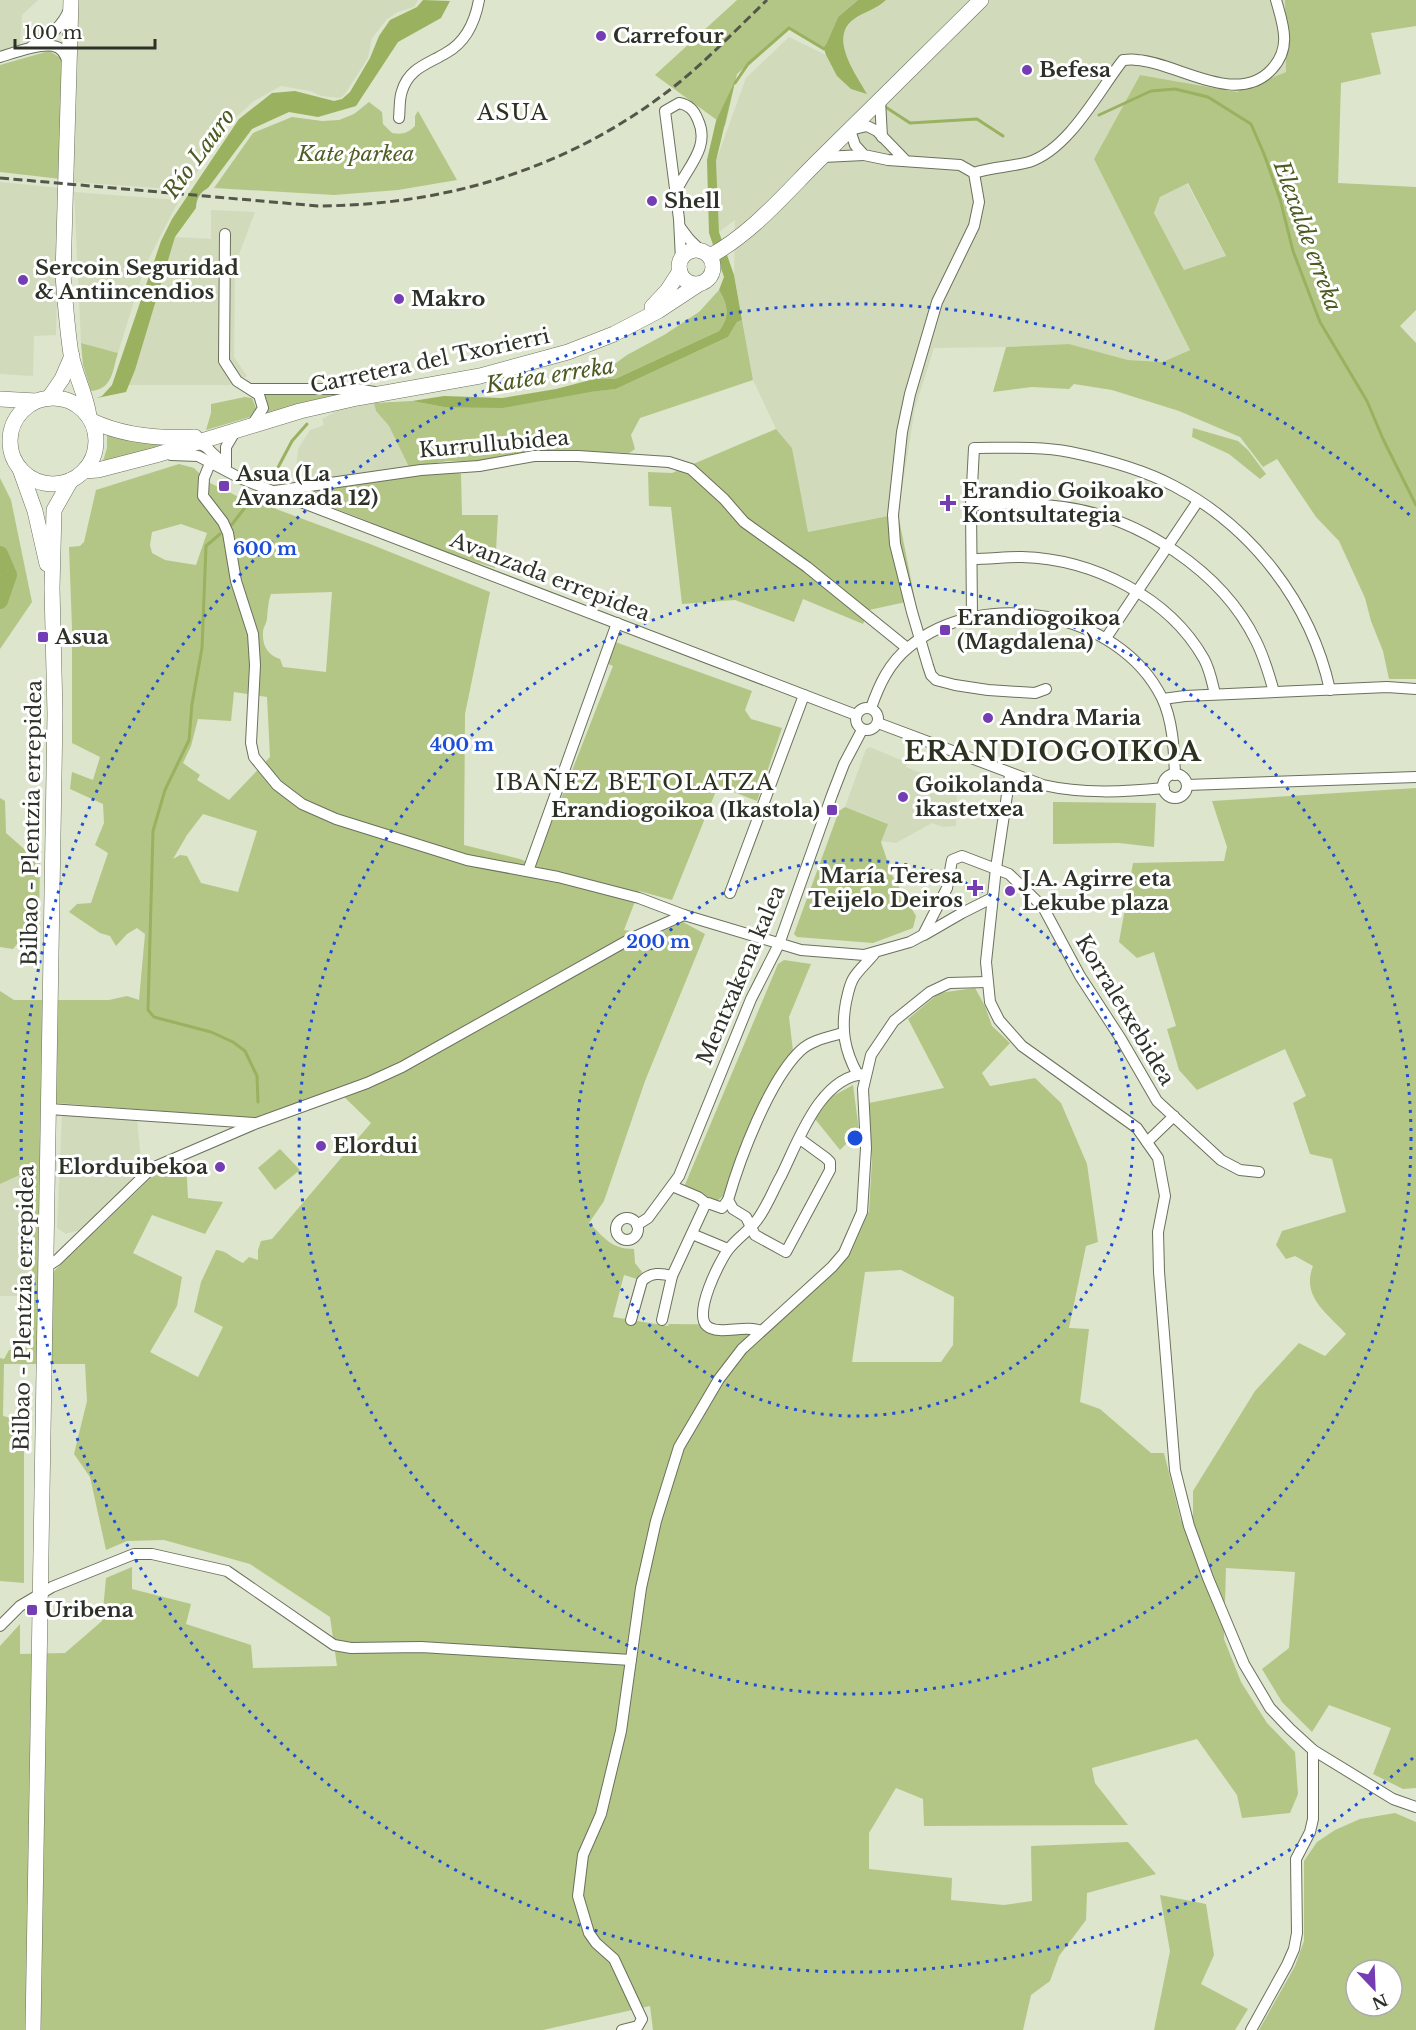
<svg xmlns="http://www.w3.org/2000/svg" width="1416" height="2030" viewBox="0 0 1416 2030" font-family="'Libre Baskerville',serif">
<style>
.built{fill:#d1dbbc}
.green{fill:#b3c686;fill-rule:evenodd}
.water{fill:#9ab15f}
.lines{fill:none;stroke-linecap:round;stroke-linejoin:round}
.stream{stroke:#9ab15f;stroke-width:3}
.river{stroke:#9ab15f;stroke-width:16}
.minor-casing{stroke:#6a715c;stroke-width:12}
.primary-casing{stroke:#6a715c;stroke-width:16}
.minor{stroke:#fff;stroke-width:10}
.primary{stroke:#fff;stroke-width:15}
.rail{stroke:#53574a;stroke-width:3;stroke-dasharray:9 4.5;stroke-linecap:butt}
.ring{fill:none;stroke:#1d4ed8;stroke-width:3;stroke-dasharray:3 6}
.poi-dot{fill:#753db3;stroke:#fff;stroke-width:2}
.labels{text-anchor:middle;stroke-width:6;stroke-linejoin:round;paint-order:stroke}
.poi-label{font-size:21px;font-weight:bold;fill:#2e3127;stroke:#fff;text-anchor:start}
.park-label{font-size:21px;font-style:italic;fill:#4f5e24;stroke:#fff}
.street-label{font-size:21px;fill:#2e3127;stroke:#fff}
.neighbourhood-label{font-size:22px;letter-spacing:1.5px;fill:#2c321f;stroke:#fff}
.water-label{font-size:22px;font-style:italic;fill:#4b5a1f;stroke:#fff}
.district-label{font-size:27px;font-weight:bold;letter-spacing:1.5px;fill:#2c321f;stroke:#fff}
.centre{fill:#1d4ed8;stroke:#fff;stroke-width:3}
.ring-label{font-size:18px;text-anchor:middle;font-weight:bold;fill:#1d4ed8;stroke:#fff;stroke-width:6;stroke-linejoin:round;paint-order:stroke}
</style>
<rect width="100%" height="100%" fill="#dde5cd"/>
<g class="built">
<polygon points="0,0 38,0 22,15 20,45 0,51"/>
<polygon points="78,0 418,0 414,7 398,12 387,19 372,38 368,58 345,94 340,98 321,96 310,91 281,86 254,101 226,126 186,190 72,182"/>
<polygon points="886,0 1285,0 1286,72 1237,92 1140,75 1094,159 1190,350 1164,362 1128,360 1069,344 1006,347 934,348 915,408 898,514 807,532 792,448 776,429 753,380 734,275 735,220 719,232 716,161 746,78 789,37 826,55 838,76 851,89 866,93 843,50 843,33 852,20 880,5"/>
<polygon points="0,182 60,188 56,335 34,336 33,376 0,374"/>
<polygon points="1187,183 1226,257 1184,271 1154,213 1160,197"/>
<polygon points="74,192 179,200 145,266 118,353 81,343"/>
<polygon points="211,210 255,212 235,265 234,357 247,376 230,385 128,385 175,237 211,239"/>
<polygon points="374,403 376,411 389,426 409,467 315,480 295,480 298,449 310,430 324,425 322,419 338,410"/>
<polygon points="870,747 908,763 906,767 924,774 922,779 940,786 942,781 957,787 956,826 943,827 932,823 896,843 881,841 887,823 845,807 866,749"/>
<polygon points="62,1114 137,1119 142,1171 80,1230 66,1234 57,1228"/>
<polygon points="22,1174 31,1174 33,1296 0,1296 0,1184"/>
</g>
<g class="green">
<polygon points="737,0 858,0 838,17 824,49 789,29 737,74 725,126 655,75"/>
<path d="M1285 0H1416V26L1371 33 1381 74 1341 83 1338 183 1416 187V310L1400 326 1416 343V679H1389L1383 651 1371 621 1365 598 1339 541 1316 517 1277 459 1263 467 1240 437 1179 411 1112 390 1074 384 1069 389 1032 387 993 392 1006 347 1069 344 1128 360 1163 362 1190 350 1094 159 1140 75 1237 92 1286 72ZM1188 183 1226 256 1184 270 1154 213 1160 197Z"/>
<polygon points="49,51 61,58 61,179 0,172 0,65"/>
<path d="M369 102 382 112 383 124 392 133C402 135 408 133 415 126V116L418 111 457 180 398 190 334 195 214 188 253 133 292 117 322 121 339 120 354 114Z"/>
<path d="M719 290C728 305 730 317 719 331L615 379H594L627 355 664 335 699 312Z"/>
<polygon points="742,320 753,380 640,418 631,435 635,449 629,453 559,450 519,453 480,462 448,461 409,467 389,426 376,411 374,403 412,401 444,407 616,389 728,337 737,322"/>
<path d="M81 343 118 353C112 371 113 389 91 391L83 365Z"/>
<polygon points="265,395 341,395 266,416 269,408"/>
<polygon points="245,397 252,398 256,408 250,417 206,430 211,413 211,404"/>
<polygon points="1193,428 1238,441 1248,450 1266,474 1260,479 1229,454 1192,437"/>
<polygon points="776,429 792,448 808,532 898,514 915,600 869,610 863,624 803,599 794,622 735,600 682,604 671,507 649,506 648,472 672,473"/>
<polygon points="107,435 164,445 164,447 103,461 107,448"/>
<path d="M179 464 194 468 208 482 243 499 260 503 370 544 490 592 465 714 464 845 520 859 535 865 613 666 599 660 607 639 752 691 745 710 751 719 782 728 757 801 718 786 672 900 639 891 624 930 655 935 683 922 705 934 645 1081 604 1201 589 1223C605 1238 611 1249 634 1249L635 1263 642 1272 637 1279 624 1275 613 1317 668 1326 669 1324 774 1325 824 1280 851 1252 869 1211 872 1160 869 1103 944 1088 908 1019 939 993 975 988 985 1006 992 1026 1010 1043 982 1073 990 1086 1035 1078 1061 1103 1087 1164 1098 1242 1086 1246 1069 1328 1089 1329 1080 1402 1100 1409 1151 1453H1164L1181 1521 1193 1515V1491L1255 1391 1299 1343 1325 1356 1346 1334C1327 1313 1301 1297 1313 1266L1295 1256 1286 1259 1276 1245 1282 1231 1346 1212 1332 1159 1310 1154 1293 1103 1306 1096 1285 1049 1197 1090 1179 1070 1167 1029 1176 1026 1154 952 1137 958 1119 942 1133 863 1224 861 1227 847 1212 801 1416 788V1788L1403 1789 1373 1774 1391 1728 1329 1705 1312 1732 1282 1702 1262 1669 1289 1648 1295 1572 1226 1568 1224 1639 1241 1682 1267 1723 1295 1752 1298 1794 1290 1813 1242 1818 1237 1795 1197 1739 1092 1768 1095 1783 1128 1825 924 1826 923 1799 896 1788 869 1833V1869L952 1878 951 1900 1004 1905 1032 1901 1031 1846 1128 1842 1156 1874 1087 1893 1086 1920 1059 1956 1050 1981 1031 1995 1023 2030H653L650 2006 543 2030H0V1646L20 1624V1654L65 1653 102 1621 106 1578 132 1567V1589L191 1604 186 1624 251 1645 253 1668 337 1666 330 1617 250 1564 164 1540 127 1541 106 1550 90 1477 74 1454 87 1401 85 1364H4L3 1416 24 1421V1583L0 1581V1358L4 1359 9 1350 33 1347 31 1174H22L0 1184V991L14 1000H109L127 996 139 1000 145 934 137 928 127 934 116 946 110 936 100 933 69 912 77 904 91 903 108 853 95 845 104 823 103 804 70 789 72 772 93 780 100 757 72 743V628L69 547 80 546 84 542 96 490ZM181 524 207 533 196 565 165 560 152 553 150 545 152 532ZM332 592 326 672 283 667 280 659C268 655 262 646 263 632 263 627 267 623 267 618 268 609 268 602 271 594ZM234 692 267 697 270 757 229 800 197 780 200 775 183 763 191 746 198 719 231 721ZM203 814 257 831 238 892 201 883 187 856 180 855 173 859 187 835ZM336 1089 371 1123 272 1239 261 1241 258 1250V1260L249 1257 243 1263C233 1259 226 1250 216 1250L201 1282 194 1312 223 1327 198 1377 150 1352 177 1306 182 1277 133 1253 152 1215 205 1234 223 1202 188 1198 186 1160 155 1174 52 1273 56 1103 254 1118ZM901 1270 954 1297 953 1345 941 1362H852L865 1272Z"/>
<path d="M452 471 461 474 462 515H498L495 568C429 549 367 518 302 497L305 489Z"/>
<polygon points="0,478 11,500 32,602 0,649"/>
<polygon points="0,798 5,801 6,833 40,863 39,917 13,949 0,947"/>
<polygon points="1053,802 1156,803 1154,847 1119,843 1053,844"/>
<polygon points="845,807 888,824 881,842 892,875 916,916 913,928 873,943 797,937 794,934 839,811"/>
<polygon points="784,960 811,964 789,1017 793,1051 752,1121 738,1153 723,1196 717,1201 684,1187 778,964"/>
<polygon points="853,1085 859,1131 840,1150 815,1119 831,1097"/>
<polygon points="280,1149 300,1170 275,1190 258,1168"/>
<path d="M1395 1813 1416 1822V2030H1259L1295 1966 1304 1941V1861L1317 1842 1335 1830 1360 1819ZM1356 1970H1392V2006H1356Z"/>
<polygon points="1160,1895 1206,1904 1214,1955 1201,1984 1248,2009 1235,2030 1154,2030 1170,1951"/>
</g>
<g class="water">
<path d="M423 0 450 1 441 18 398 42 356 106 318 117 289 112 252 129 208 188C200 192 196 199 196 208L175 237 135 370 126 392 97 398 102 396 112 385 161 241 172 219 239 119 272 93 295 91 334 101 342 99 350 92 370 58 379 36 390 20 417 7Z"/>
<path d="M858 0H886C877 9 864 12 854 19 828 38 856 73 867 94L851 89 837 76 826 55 824 49 838 17Z"/>
<path d="M735 81 716 161 719 232 734 275 742 320 737 322 728 337 616 389 590 392 502 408 444 407 412 401 444 396 502 398 556 389 594 379H615L719 331C730 317 728 305 719 290L724 277 709 233 707 160 716 121Z"/>
</g>
<g class="lines">
<g class="stream">
<polyline points="735,83 748,64 789,28 824,49 827,46"/>
<polyline points="884,106 910,123 977,119 1003,136"/>
<polyline points="1099,115 1151,91 1175,89 1208,97 1251,124 1264,154 1280,199 1293,251 1320,322 1367,401 1383,439 1416,505"/>
<polyline points="274,475 292,441 307,424"/>
<polyline points="230,527 250,501"/>
<polyline points="220,534 206,546 202,648 192,704 189,740 165,790 153,831 148,1010 154,1017 211,1032 233,1042 245,1051 257,1076 258,1102"/>
</g>
<polyline class="river" points="0,554 9,575 0,601"/>
<defs>
<g id="minor">
<path d="M32 46C48 38 62 27 69 10"/>
<path d="M0 57C13 53 40 43 53 46 62 47 65 55 69 63"/>
<polyline points="880,100 882,137"/>
<path d="M399 118C400 109 399 99 402 91 409 68 428 64 446 53 466 42 475 22 479 0"/>
<polyline points="823,157 864,155"/>
<polyline points="906,161 877,131 867,126 850,130 855,145 864,155 888,160 960,165 974,173 979,202 974,226 937,302 910,394 902,432 893,515 895,544 912,612 928,666 931,675 936,680 955,685 988,690 1035,693 1046,689"/>
<path d="M974 173C991 167 1011 167 1029 162 1069 149 1098 92 1123 60 1127 60 1132 59 1137 60 1176 62 1237 108 1272 69 1292 47 1283 25 1276 0"/>
<path d="M676 192C686 168 711 148 698 120 694 110 689 105 679 103L665 111 679 219 681 259"/>
<polyline points="680,227 689,239 700,250"/>
<polyline points="225,234 224,361 237,381 259,395 263,408 252,425"/>
<polyline points="251,389 357,389 374,392"/>
<polyline points="195,441 206,447 223,463"/>
<polyline points="171,455 198,456 240,478 272,491 856,715"/>
<polyline points="211,461 204,478 203,496 223,522 228,533 236,581 253,634 255,665 251,743 254,757 277,785 302,804 336,819 467,860 558,877 639,898 684,915 801,950 864,955 910,942 923,935 947,888 952,860 962,856 1009,874 1043,907 1080,976 1121,1039 1157,1101 1221,1160 1240,1170 1259,1172"/>
<polyline points="226,466 226,447 236,430"/>
<polyline points="275,491 421,470 479,466 534,456 578,456 669,462 691,469 724,499 744,522 807,567 907,648"/>
<path d="M971 505C1002 503 1032 503 1063 507 1139 517 1222 571 1256 641 1264 657 1269 674 1274 692"/>
<path d="M972 559C988 559 1006 557 1022 557 1093 559 1169 597 1204 659 1210 670 1212 682 1215 694"/>
<path d="M972 618 971 505 974 448C1005 448 1039 446 1070 452 1104 459 1142 469 1174 486 1252 527 1311 603 1330 690"/>
<polyline points="1106,638 1198,501"/>
<polyline points="1163,699 1185,696 1387,687 1416,689"/>
<circle cx="867" cy="719" r="11"/>
<path d="M871 708C879 685 889 663 909 647 983 586 1119 611 1162 698 1173 721 1174 750 1175 775"/>
<path d="M878 723 1043 785C1082 794 1124 792 1164 788"/>
<circle cx="1175" cy="786" r="12"/>
<polyline points="1010,775 996,868 986,962 990,1002 999,1020 1022,1046 1137,1128 1158,1158 1165,1196 1158,1232 1159,1272 1175,1470 1189,1526 1208,1578 1244,1664 1270,1708 1290,1729 1313,1750 1393,1799 1416,1807"/>
<polyline points="1187,785 1416,777"/>
<polyline points="528,871 617,623"/>
<polyline points="730,893 804,695"/>
<polyline points="924,935 962,913 992,898"/>
<path d="M858 1075C844 1050 841 1029 846 1002 848 994 849 986 853 979 858 970 868 962 874 954"/>
<polyline points="49,1109 254,1123"/>
<path d="M800 1139 826 1158 830 1162V1170L786 1252 755 1235 746 1217 733 1209 728 1200C740 1158 769 1081 800 1051 811 1040 829 1037 843 1033"/>
<polyline points="1147,1142 1174,1116"/>
<polyline points="672,1186 698,1197 707,1204"/>
<circle cx="627" cy="1229" r="11"/>
<polyline points="637,1225 648,1218 679,1176 751,999 779,944 832,795 844,764 862,730"/>
<polyline points="692,1234 728,1249"/>
<polyline points="46,1267 57,1260 152,1168 257,1123 367,1083 402,1067 632,938 684,915"/>
<path d="M631 1320 642 1281C651 1272 661 1273 672 1276"/>
<polyline points="662,1320 672,1276 705,1205 708,1203 722,1208 728,1200"/>
<path d="M761 1331C745 1324 719 1336 707 1326 693 1314 719 1262 728 1250 736 1239 749 1231 757 1220 767 1207 773 1190 781 1176 798 1142 820 1076 865 1074"/>
<polyline points="0,1626 20,1606 52,1587 134,1554 152,1554 227,1571 334,1645 351,1648 421,1647 631,1660"/>
<polyline points="622,2030 638,2026 642,2019 614,1959 596,1943 589,1933 578,1896 583,1855 601,1814 621,1731 641,1588 656,1521 679,1447 719,1379 742,1349 832,1267 844,1253 862,1212 866,1148 863,1089 871,1055 894,1021 930,992 949,983 987,982"/>
<polyline points="1251,2030 1287,1965 1294,1949 1297,1933 1296,1859 1310,1832 1313,1819 1313,1750"/>
</g>
<g id="primary">
<path d="M71 0 63 275C65 301 67 328 71 354 75 375 86 394 89 416"/>
<circle cx="696" cy="267" r="17"/>
<path d="M710 256C751 234 784 195 817 162 872 108 926 54 981 0"/>
<polyline points="652,307 667,291 680,271"/>
<circle cx="53" cy="441" r="43"/>
<polyline points="49,398 62,379 72,356"/>
<polyline points="0,399 36,401"/>
<path d="M92 421C124 436 160 439 195 437"/>
<polyline points="20,469 35,511 47,564"/>
<polyline points="84,471 98,470 156,455 300,411 357,398 480,376 568,352 614,334 658,311 699,284"/>
<polyline points="33,2030 55,714 52,588 54,510 71,480"/>
</g>
</defs>
<use href="#minor" class="minor-casing"/>
<use href="#primary" class="primary-casing"/>
<use href="#minor" class="minor"/>
<use href="#primary" class="primary"/>
<path class="rail" d="M0 178 318 206C452 205 576 166 681 81 711 56 739 27 767 0"/>
</g>
<g class="ring">
<circle cx="855" cy="1138" r="278"/>
<circle cx="855" cy="1138" r="556"/>
<path d="M1413 1758A834 834 0 1 1 1413 518"/>
</g>
<g class="poi-dot">
<circle cx="601" cy="36" r="6"/>
<circle cx="1027" cy="70" r="6"/>
<circle cx="652" cy="201" r="6"/>
<circle cx="23" cy="280" r="6"/>
<circle cx="399" cy="299" r="6"/>
<rect x="218" y="480" width="12" height="12" rx="3"/>
<path d="M945 494h6v6h6v6h-6v6h-6v-6h-6v-6h6z"/>
<rect x="939" y="624" width="12" height="12" rx="3"/>
<rect x="37" y="631" width="12" height="12" rx="3"/>
<circle cx="988" cy="718" r="6"/>
<circle cx="903" cy="797" r="6"/>
<rect x="826" y="804" width="12" height="12" rx="3"/>
<path d="M972 879h6v6h6v6h-6v6h-6v-6h-6v-6h6z"/>
<circle cx="1010" cy="891" r="6"/>
<circle cx="321" cy="1146" r="6"/>
<circle cx="220" cy="1167" r="6"/>
<rect x="26" y="1604" width="12" height="12" rx="3"/>
</g>
<g class="labels">
<g class="poi-label">
<text x="613" y="43">Carrefour</text>
<text x="1039" y="77">Befesa</text>
<text x="664" y="208">Shell</text>
<text x="35" y="275">Sercoin Seguridad<tspan x="35" dy="24">&amp; Antiincendios</tspan></text>
<text x="411" y="306">Makro</text>
<text x="236" y="481">Asua (La<tspan x="236" dy="24">Avanzada 12)</tspan></text>
<text x="962" y="498">Erandio Goikoako<tspan x="962" dy="24">Kontsultategia</tspan></text>
<text x="957" y="625">Erandiogoikoa<tspan x="957" dy="24">(Magdalena)</tspan></text>
<text x="55" y="644">Asua</text>
<text x="1000" y="725">Andra Maria</text>
<text x="915" y="792">Goikolanda<tspan x="915" dy="24">ikastetxea</tspan></text>
<text x="820" y="817" text-anchor="end">Erandiogoikoa (Ikastola)</text>
<text x="963" y="883" text-anchor="end">María Teresa<tspan x="963" dy="24">Teijelo Deiros</tspan></text>
<text x="1022" y="886">J.A. Agirre eta<tspan x="1022" dy="24">Lekube plaza</tspan></text>
<text x="333" y="1153">Elordui</text>
<text x="208" y="1174" text-anchor="end">Elorduibekoa</text>
<text x="44" y="1617">Uribena</text>
</g>
<g class="park-label">
<text x="356" y="161">Kate parkea</text>
</g>
<g class="street-label">
<text transform="translate(430 361) rotate(-12)" y="7">Carretera del Txorierri</text>
<text transform="translate(494 444) rotate(-5)" y="7">Kurrullubidea</text>
<text transform="translate(550 577) rotate(21)" y="7">Avanzada errepidea</text>
<text transform="translate(32 823) rotate(-89)" y="7">Bilbao - Plentzia errepidea</text>
<text transform="translate(741 975) rotate(-67)" y="7">Mentxakena kalea</text>
<text transform="translate(1125 1010) rotate(59)" y="7">Korraletxebidea</text>
<text transform="translate(24 1308) rotate(-89)" y="7">Bilbao - Plentzia errepidea</text>
</g>
<g class="neighbourhood-label">
<text x="513" y="120">ASUA</text>
<text x="635" y="790">IBAÑEZ BETOLATZA</text>
</g>
<g class="water-label">
<text transform="translate(199 153) rotate(-54)" y="8">Río Lauro</text>
<text transform="translate(1308 236) rotate(70)" y="8">Elexalde erreka</text>
<text transform="translate(550 375) rotate(-9)" y="8">Katea erreka</text>
</g>
<g class="district-label">
<text x="1053" y="761">ERANDIOGOIKOA</text>
</g>
</g>
<circle cx="855" cy="1138" r="9" class="centre"/>
<g class="ring-label">
<text x="265" y="555">600 m</text>
<text x="462" y="751">400 m</text>
<text x="658" y="948">200 m</text>
</g>
<g transform="translate(1374 1988) rotate(157)"><circle r="28" fill="#ffffff" stroke="#abada9" stroke-width="1.5"/>
<path d="M0-4.5L10 22L0 15L-10 22Z" fill="#753db3"/>
<text y="-9" font-size="16" font-weight="bold" text-anchor="middle" fill="#2e3127">N</text>
</g>
<path d="M15 39v9h140v-9" fill="none" stroke="#2e3127" stroke-width="3"/>
<text x="24" y="39" font-size="18" fill="#2e3127" stroke="#ffffff" stroke-width="4.5" paint-order="stroke">100 m</text>
</svg>
